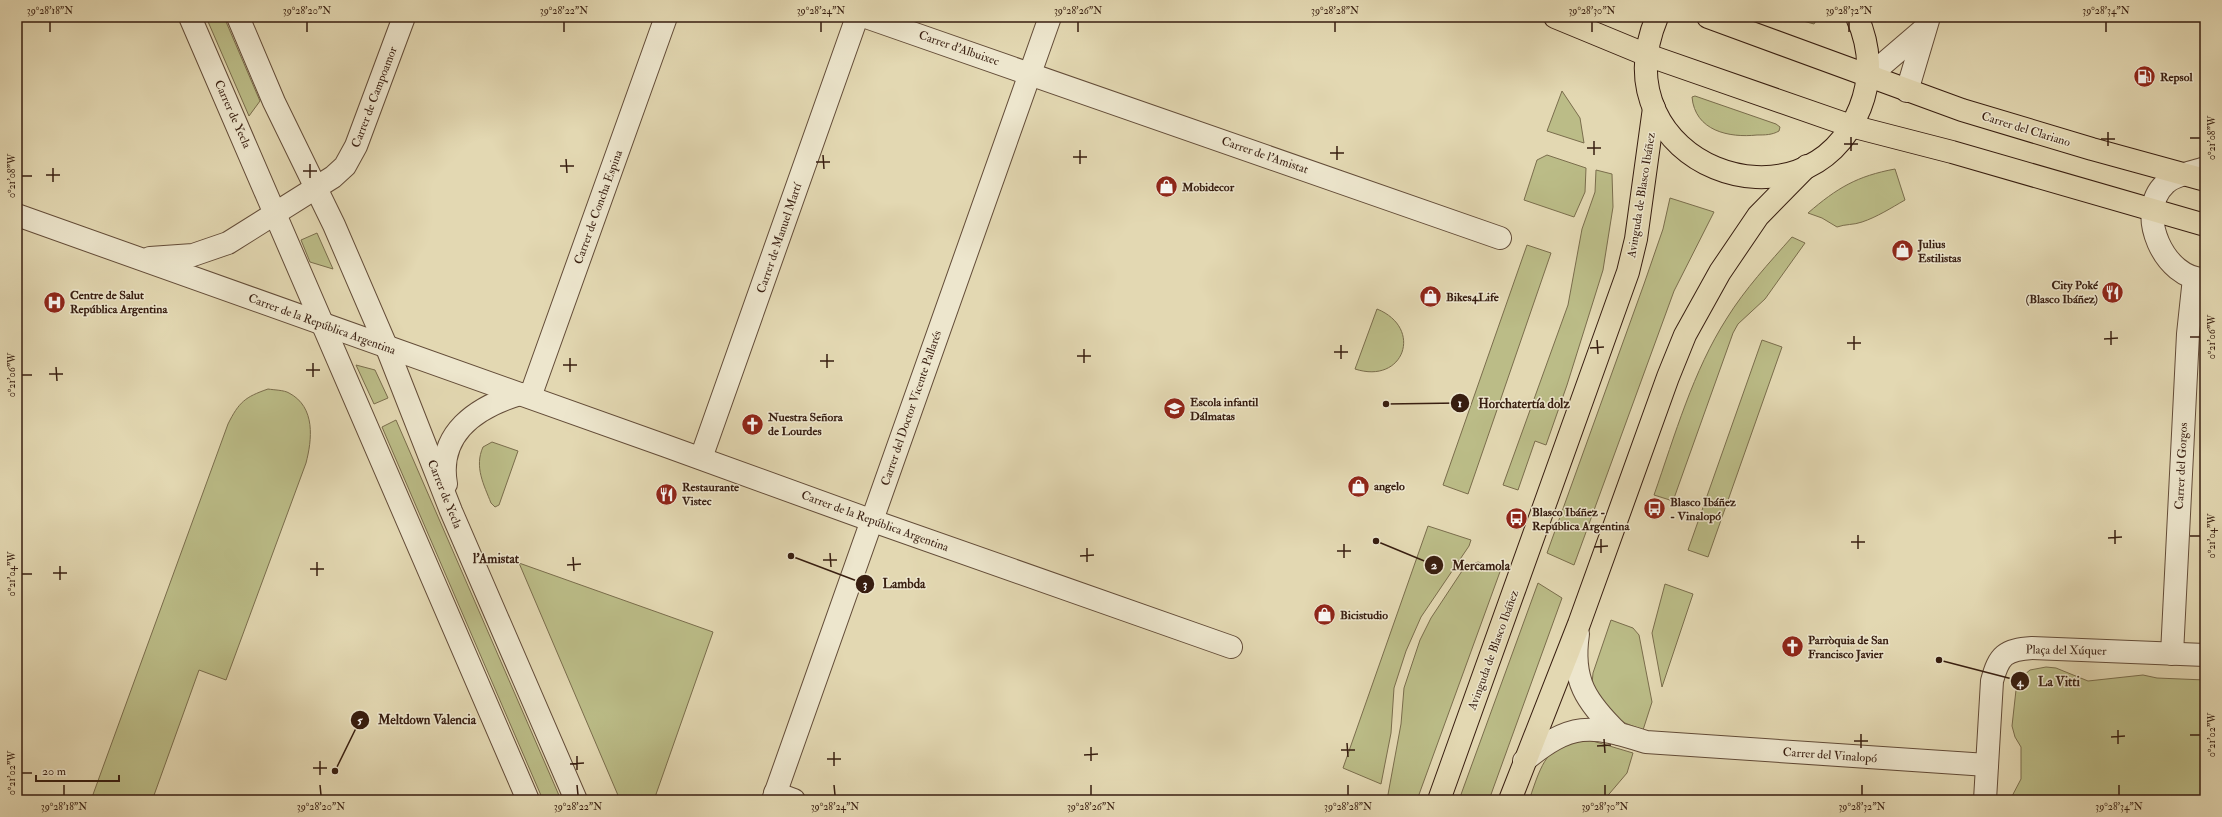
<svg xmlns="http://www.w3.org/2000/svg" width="2222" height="817" viewBox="0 0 2222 817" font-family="'IM FELL Double Pica',serif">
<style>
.green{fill:#bbbc87;stroke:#7a6d4c}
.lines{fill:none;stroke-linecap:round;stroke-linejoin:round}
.minor-casing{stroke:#634c38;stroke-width:24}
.major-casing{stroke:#381e10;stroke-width:24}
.minor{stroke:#ede6cd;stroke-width:22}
.major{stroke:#e3d8b2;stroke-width:22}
.ticks{fill:none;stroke:#381e10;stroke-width:1.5}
.labels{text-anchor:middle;stroke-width:3;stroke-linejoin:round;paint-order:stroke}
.street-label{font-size:12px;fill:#381e10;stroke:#ede6cd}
.poi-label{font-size:12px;font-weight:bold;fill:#381e10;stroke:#ede6cd;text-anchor:start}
.neighbourhood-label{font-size:13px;font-weight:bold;fill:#381e10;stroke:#ede6cd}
.leader{fill:none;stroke:#381e10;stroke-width:1.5}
.callout-dot{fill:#381e10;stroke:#ede6cd;stroke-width:1.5}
.mark-label{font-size:12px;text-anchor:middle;font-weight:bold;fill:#fff}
.callout-label{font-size:13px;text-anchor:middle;font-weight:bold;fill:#381e10;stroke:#ede6cd;stroke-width:3;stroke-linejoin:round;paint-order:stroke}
.neatline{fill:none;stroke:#381e10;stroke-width:1.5}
.ticks-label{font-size:10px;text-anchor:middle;fill:#381e10}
</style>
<rect width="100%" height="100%" fill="#e3d8b2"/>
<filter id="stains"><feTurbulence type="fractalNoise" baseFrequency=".005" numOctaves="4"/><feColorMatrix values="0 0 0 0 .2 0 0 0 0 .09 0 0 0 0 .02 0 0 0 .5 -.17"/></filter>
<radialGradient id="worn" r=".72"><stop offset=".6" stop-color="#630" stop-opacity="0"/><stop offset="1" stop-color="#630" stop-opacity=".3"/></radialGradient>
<g class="green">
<polygon points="206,17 224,17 260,101 249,116"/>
<polygon points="1789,17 1814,17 1816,21 1814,24"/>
<polygon points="1562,91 1580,118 1584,143 1547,131"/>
<path d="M1695 96 1776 124 1780 127 1779 131C1772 135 1765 135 1757 135 1729 138 1695 131 1692 97Z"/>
<polygon points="1547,155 1586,168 1585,192 1574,217 1524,200 1537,160"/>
<path d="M1895 169 1905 200C1891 208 1877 217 1862 222 1854 225 1845 224 1837 227L1822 218 1808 213C1837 188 1857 176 1895 169Z"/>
<polygon points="1596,170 1612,174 1613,207 1603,270 1567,385 1546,445 1535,441 1518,490 1503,485 1568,305 1582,229 1595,192"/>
<polygon points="1670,198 1714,212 1674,291 1574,565 1547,553 1644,284 1663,229"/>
<polygon points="317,233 333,269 310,262 301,240"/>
<path d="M1792 237 1805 243 1765 299 1738 324 1733 333 1673 501 1654 495C1675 435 1693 371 1727 318 1745 289 1769 263 1792 237Z"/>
<polygon points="1527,245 1551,253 1468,494 1443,485"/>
<path d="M1377 309C1424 328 1404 385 1355 369Z"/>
<polygon points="1762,340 1782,347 1708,557 1688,550"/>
<polygon points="356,365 375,370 388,398 374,404"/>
<path d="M268 389C274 390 284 390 289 393 316 407 312 440 306 463L226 680 199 670 153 798 159 800H91L228 424C239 402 245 397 268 389Z"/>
<polygon points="396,420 561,800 543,800 382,427"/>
<path d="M492 442 518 451 499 505 495 507 491 503C484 485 474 467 483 447Z"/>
<polygon points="1428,526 1471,540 1469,546 1421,617 1406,651 1394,688 1391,733 1381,784 1343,768"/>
<polygon points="1478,562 1501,569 1417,800 1387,800 1401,724 1404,688 1420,640 1431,618 1464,568"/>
<polygon points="519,563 713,632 654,800 620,800"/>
<polygon points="1538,583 1562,598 1489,800 1459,800"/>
<polygon points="1665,584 1693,594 1662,687 1652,633"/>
<polygon points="1611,620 1633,628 1639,635 1652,702 1643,730 1625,723 1605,709 1592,684 1593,673"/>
<polygon points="2046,667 2056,668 2088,681 2143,675 2157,678 2205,680 2205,800 2010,800 2021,779 2021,747 2015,737 2012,726 2016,690 2024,675 2030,670"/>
<path d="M1586 739 1633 753 1627 773 1604 800H1529C1536 782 1542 754 1562 745 1569 742 1579 741 1586 739Z"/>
</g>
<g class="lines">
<defs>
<g id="minor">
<polyline points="190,17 528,800"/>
<polyline points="238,17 274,102 334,225 387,348 451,511 576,800"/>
<polyline points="866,17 1500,238"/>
<polyline points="1868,77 1924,29"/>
<polyline points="1907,91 1929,17"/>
<path d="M2205 168C2194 172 2173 175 2165 184 2134 213 2165 280 2205 279"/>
<polyline points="17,215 666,446 873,521 1231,647"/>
<polyline points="150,258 193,255 228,243 333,177 345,166 356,146 404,17"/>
<polyline points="530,397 666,17"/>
<polyline points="701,458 857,17"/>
<path d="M446 484C437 433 477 407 520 394"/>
<path d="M1578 634C1571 680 1586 702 1619 734"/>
<polyline points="2172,654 2188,334 2194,278"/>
<path d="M1524 761C1571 722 1590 724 1646 742L1987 765"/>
<polyline points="775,793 794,800"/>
<polyline points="773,800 1050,17"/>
<path d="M1985 800 1992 681C1999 655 2005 650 2032 648L2205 655"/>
</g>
<g id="major">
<polyline points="1555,17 1647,55 1851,126 1952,152 2205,225"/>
<path d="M1657 17C1596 163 1806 243 1860 108 1872 78 1870 46 1857 17"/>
<polyline points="1708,17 1962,110 2092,149 2205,180"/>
<polyline points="1439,800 1628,272 1636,239 1654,108"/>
<polyline points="1510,800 1579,624 1668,377 1685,335 1720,272 1758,216 1807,166"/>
</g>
</defs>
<use href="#minor" class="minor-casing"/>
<use href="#major" class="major-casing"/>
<use href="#minor" class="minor"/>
<use href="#major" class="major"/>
</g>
<path class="ticks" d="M50 22V32M307 22V32M564 22V32M821 22V32M1078 22V32M1335 22V32M1592 22V32M1849 22V32M2106 22V32M2108 132V146M1851 137V151M2190 138H2200M2101 139H2115M1594 141V155M1844 144H1858M1337 146V160M1587 148H1601M1080 150V164M1330 153H1344M823 155 824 169M1073 157H1087M566 159 567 173M816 162H830M310 164V178M560 166H574M53 168V182M303 171H317M46 175H60M22 176H32M2111 331V345M1854 336V350M2190 337H2200M2104 339 2118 338M1597 340 1598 354M1847 343H1861M1341 345V359M1590 348 1604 347M1084 349V363M1334 352H1348M827 354V368M1077 356H1091M570 358V372M820 361H834M313 363V377M563 365H577M56 367 57 381M306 370H320M49 374H63M22 375H32M2115 530V544M1858 535V549M2190 536H2200M2108 538 2122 537M1601 539V553M1851 542H1865M1344 544V558M1594 547 1608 546M1087 548V562M1337 551H1351M830 553 831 567M1080 556 1094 555M573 557 574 571M823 560H837M317 562V576M567 565 581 564M60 566V580M310 569H324M53 573H67M22 574H32M2118 730V744M1861 734V748M2190 735H2200M2111 737 2125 736M1604 739 1605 753M1854 741H1868M1347 743 1348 757M1597 746 1611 745M1091 747V761M1341 750H1355M834 752V766M1084 755 1098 754M577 756V770M827 759H841M320 761V775M570 764 584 763M313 768H327M22 773H32M64 785V795M320 785 321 795M577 785 578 795M834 785 835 795M1091 785V795M1348 785V795M1605 785V795M1862 785V795M2119 785V795"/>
<defs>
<symbol id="fuel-disc" viewBox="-11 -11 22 22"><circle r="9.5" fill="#8f2418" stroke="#ede6cd"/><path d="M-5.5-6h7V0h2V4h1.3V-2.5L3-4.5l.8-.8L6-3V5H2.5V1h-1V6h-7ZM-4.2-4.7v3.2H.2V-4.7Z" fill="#fff"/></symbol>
<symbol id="shop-disc" viewBox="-11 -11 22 22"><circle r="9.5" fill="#8f2418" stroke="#ede6cd"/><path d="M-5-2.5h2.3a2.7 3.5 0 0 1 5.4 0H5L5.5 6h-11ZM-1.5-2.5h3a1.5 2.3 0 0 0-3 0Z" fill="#fff"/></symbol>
<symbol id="restaurant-disc" viewBox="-11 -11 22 22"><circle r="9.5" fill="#8f2418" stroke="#ede6cd"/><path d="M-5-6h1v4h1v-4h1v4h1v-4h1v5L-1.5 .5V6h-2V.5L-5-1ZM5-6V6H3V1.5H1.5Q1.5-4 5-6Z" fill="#fff"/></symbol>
<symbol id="hospital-disc" viewBox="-11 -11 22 22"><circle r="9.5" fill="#8f2418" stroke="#ede6cd"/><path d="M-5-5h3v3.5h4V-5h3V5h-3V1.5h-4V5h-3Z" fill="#fff"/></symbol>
<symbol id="school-disc" viewBox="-11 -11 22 22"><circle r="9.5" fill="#8f2418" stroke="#ede6cd"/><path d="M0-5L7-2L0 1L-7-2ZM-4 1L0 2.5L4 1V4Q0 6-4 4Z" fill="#fff"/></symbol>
<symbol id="church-disc" viewBox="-11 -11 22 22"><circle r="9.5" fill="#8f2418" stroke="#ede6cd"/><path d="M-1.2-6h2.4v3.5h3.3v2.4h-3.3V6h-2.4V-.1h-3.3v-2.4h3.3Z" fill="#fff"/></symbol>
<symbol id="bus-disc" viewBox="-11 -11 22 22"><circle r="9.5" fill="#8f2418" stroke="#ede6cd"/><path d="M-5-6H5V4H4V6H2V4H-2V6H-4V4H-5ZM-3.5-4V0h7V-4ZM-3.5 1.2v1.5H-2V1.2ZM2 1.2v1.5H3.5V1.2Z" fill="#fff"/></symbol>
</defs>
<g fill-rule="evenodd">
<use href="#fuel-disc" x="2132" y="64" width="25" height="25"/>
<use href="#shop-disc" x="1154" y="174" width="25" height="25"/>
<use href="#shop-disc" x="1890" y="238" width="25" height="25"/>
<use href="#restaurant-disc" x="2100" y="280" width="25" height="25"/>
<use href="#shop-disc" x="1418" y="284" width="25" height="25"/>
<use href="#hospital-disc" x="42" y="290" width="25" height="25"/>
<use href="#school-disc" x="1162" y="396" width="25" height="25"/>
<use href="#church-disc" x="740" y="412" width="25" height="25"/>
<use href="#shop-disc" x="1346" y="474" width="25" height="25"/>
<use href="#restaurant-disc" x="654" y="482" width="25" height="25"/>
<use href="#bus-disc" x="1642" y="496" width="25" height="25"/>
<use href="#bus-disc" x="1504" y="506" width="25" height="25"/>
<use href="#shop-disc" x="1312" y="602" width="25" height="25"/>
<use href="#church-disc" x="1780" y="634" width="25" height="25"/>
</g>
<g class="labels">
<g class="street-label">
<text transform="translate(959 48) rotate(19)" y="4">Carrer d'Albuixec</text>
<text transform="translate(374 97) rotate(-69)" y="4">Carrer de Campoamor</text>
<text transform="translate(233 114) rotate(66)" y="4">Carrer de Yecla</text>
<text transform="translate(2026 129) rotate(17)" y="4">Carrer del Clariano</text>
<text transform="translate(1265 155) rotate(19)" y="4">Carrer de l'Amistat</text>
<text transform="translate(1641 195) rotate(-81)" y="4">Avinguda de Blasco Ibáñez</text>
<text transform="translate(598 207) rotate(-70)" y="4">Carrer de Concha Espina</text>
<text transform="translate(779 238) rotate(-71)" y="4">Carrer de Manuel Martí</text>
<text transform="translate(322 324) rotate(20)" y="4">Carrer de la República Argentina</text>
<text transform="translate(911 408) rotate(-71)" y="4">Carrer del Doctor Vicente Pallarés</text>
<text transform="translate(2181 466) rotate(-87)" y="4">Carrer del Gorgos</text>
<text transform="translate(445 494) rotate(68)" y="4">Carrer de Yecla</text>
<text transform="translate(875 521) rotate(20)" y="4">Carrer de la República Argentina</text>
<text transform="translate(1493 650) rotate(-70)" y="4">Avinguda de Blasco Ibáñez</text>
<text transform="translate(2066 650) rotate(1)" y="4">Plaça del Xúquer</text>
<text transform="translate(1830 755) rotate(4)" y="4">Carrer del Vinalopó</text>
</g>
<g class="poi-label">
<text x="2160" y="81">Repsol</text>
<text x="1182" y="191">Mobidecor</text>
<text x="1918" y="248">Julius<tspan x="1918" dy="14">Estilistas</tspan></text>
<text x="2098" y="289" text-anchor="end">City Poké<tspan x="2098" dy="14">(Blasco Ibáñez)</tspan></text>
<text x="70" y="299">Centre de Salut<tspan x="70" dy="14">República Argentina</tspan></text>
<text x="1446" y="301">Bikes4Life</text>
<text x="1190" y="406">Escola infantil<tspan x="1190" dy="14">Dálmatas</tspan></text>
<text x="768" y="421">Nuestra Señora<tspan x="768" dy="14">de Lourdes</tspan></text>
<text x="1374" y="490">angelo</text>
<text x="682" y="491">Restaurante<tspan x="682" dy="14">Vistec</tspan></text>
<text x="1670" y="506">Blasco Ibáñez<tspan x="1670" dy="14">- Vinalopó</tspan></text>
<text x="1532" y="516">Blasco Ibáñez -<tspan x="1532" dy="14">República Argentina</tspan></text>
<text x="1340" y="619">Bicistudio</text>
<text x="1808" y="644">Parròquia de San<tspan x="1808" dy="14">Francisco Javier</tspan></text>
</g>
<g class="neighbourhood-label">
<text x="496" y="563">l'Amistat</text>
</g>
</g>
<path class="leader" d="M1386 404L1460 403M1376 541L1434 565M791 556L865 584M1939 660L2020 681M335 771L360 720"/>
<g class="callout-dot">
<circle cx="1386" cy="404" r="4"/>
<circle cx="1376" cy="541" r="4"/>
<circle cx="791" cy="556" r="4"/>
<circle cx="1939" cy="660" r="4"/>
<circle cx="335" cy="771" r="4"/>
<circle cx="1460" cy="403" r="10"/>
<circle cx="1434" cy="565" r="10"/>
<circle cx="865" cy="584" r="10"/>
<circle cx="2020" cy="681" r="10"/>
<circle cx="360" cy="720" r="10"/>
</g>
<g class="mark-label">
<text x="1460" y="407">1</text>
<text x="1434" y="569">2</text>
<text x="865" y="588">3</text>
<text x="2020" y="686">4</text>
<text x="360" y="724">5</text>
</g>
<g class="callout-label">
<text x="1524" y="408">Horchatertía dolz</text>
<text x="1481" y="570">Mercamola</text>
<text x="904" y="588">Lambda</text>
<text x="2059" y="686">La Vitti</text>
<text x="427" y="724">Meltdown Valencia</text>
</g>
<rect width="2222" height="817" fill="none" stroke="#e3d8b2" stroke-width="44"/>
<path d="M36 775v6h83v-6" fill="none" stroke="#381e10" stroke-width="2"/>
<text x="42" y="775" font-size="12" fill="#381e10" stroke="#ede6cd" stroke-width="3" paint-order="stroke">20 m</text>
<rect x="22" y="22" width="2178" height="773" class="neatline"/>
<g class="ticks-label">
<text x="50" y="14">39°28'18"N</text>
<text x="307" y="14">39°28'20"N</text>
<text x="564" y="14">39°28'22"N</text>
<text x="821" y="14">39°28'24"N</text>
<text x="1078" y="14">39°28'26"N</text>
<text x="1335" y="14">39°28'28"N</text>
<text x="1592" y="14">39°28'30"N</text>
<text x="1849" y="14">39°28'32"N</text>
<text x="2106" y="14">39°28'34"N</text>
<text transform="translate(2211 138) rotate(-90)" y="4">0°21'08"W</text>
<text transform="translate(11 176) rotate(-90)" y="4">0°21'08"W</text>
<text transform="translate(2211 337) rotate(-90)" y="4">0°21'06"W</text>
<text transform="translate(11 375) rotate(-90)" y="4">0°21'06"W</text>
<text transform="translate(2211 536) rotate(-90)" y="4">0°21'04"W</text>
<text transform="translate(11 574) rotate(-90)" y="4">0°21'04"W</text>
<text transform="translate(2211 735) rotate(-90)" y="4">0°21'02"W</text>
<text transform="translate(11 773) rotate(-90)" y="4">0°21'02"W</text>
<text x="64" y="810">39°28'18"N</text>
<text x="321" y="810">39°28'20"N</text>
<text x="578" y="810">39°28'22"N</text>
<text x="835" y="810">39°28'24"N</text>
<text x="1091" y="810">39°28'26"N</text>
<text x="1348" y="810">39°28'28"N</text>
<text x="1605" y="810">39°28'30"N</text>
<text x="1862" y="810">39°28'32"N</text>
<text x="2119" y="810">39°28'34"N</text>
</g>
<rect width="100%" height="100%" filter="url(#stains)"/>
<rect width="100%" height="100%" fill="url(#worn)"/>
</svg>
